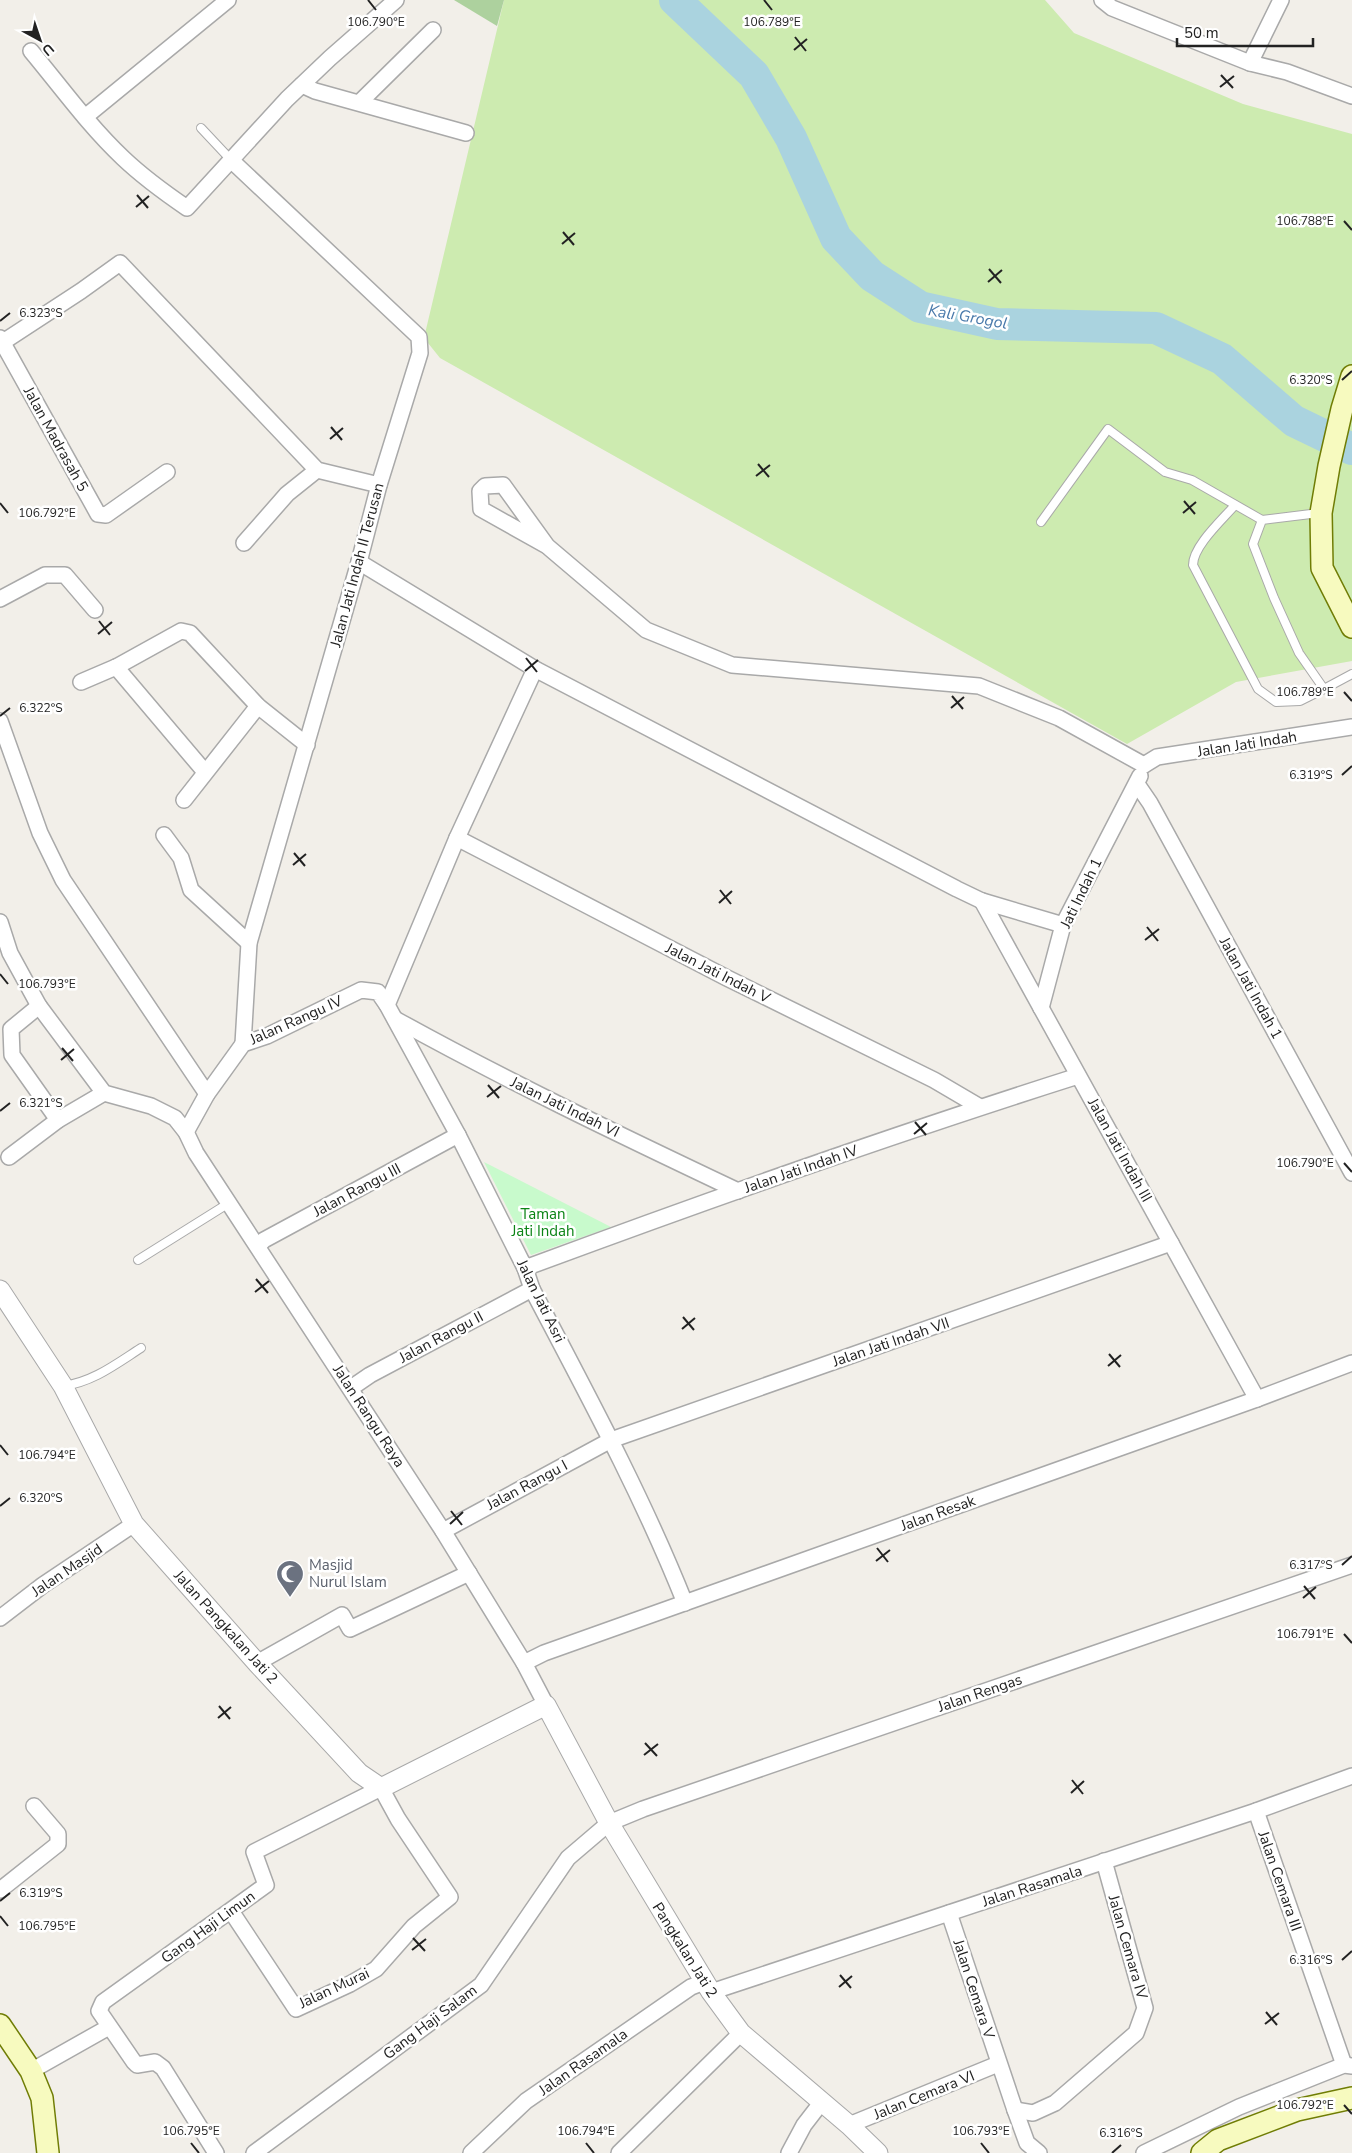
<svg xmlns="http://www.w3.org/2000/svg" width="1352" height="2153" viewBox="0 0 1352 2153" font-family="'Nunito Sans',sans-serif">
<style>
.grass{fill:#cdebb0}
.forest{fill:#add19e}
.park{fill:#c8facc}
.lines{fill:none;stroke-linecap:round;stroke-linejoin:round}
.river{stroke:#aad3df;stroke-width:32}
.service-casing{stroke:#a9a9a9;stroke-width:10}
.minor-casing{stroke:#a9a9a9;stroke-width:18}
.tertiary-casing{stroke:#a9a9a9;stroke-width:21}
.secondary-casing{stroke:#707d05;stroke-width:24}
.service{stroke:#fff;stroke-width:8}
.minor{stroke:#fff;stroke-width:15}
.tertiary{stroke:#fff;stroke-width:19}
.secondary{stroke:#f7fabf;stroke-width:21}
.ticks{fill:none;stroke:#222;stroke-width:2}
.labels{text-anchor:middle;stroke-width:5;stroke-linejoin:round;paint-order:stroke}
.street-label{font-size:15px;fill:#222;stroke:#fff}
.park-label{font-size:15px;fill:#0c8416;stroke:#fff}
.worship-label{font-size:15px;fill:#5b616d;stroke:#fff;text-anchor:start}
.water-label{font-size:16px;font-style:italic;fill:#4a7aab;stroke:#fff}
.ticks-label{font-size:12px;text-anchor:middle;fill:#222;stroke:#fff;stroke-width:5;stroke-linejoin:round;paint-order:stroke}
</style>
<rect width="100%" height="100%" fill="#f2efe9"/>
<polygon class="grass" points="504,0 1045,0 1074,33 1243,104 1352,134 1352,661 1236,682 1127,744 440,358 424,338"/>
<polygon class="forest" points="454,0 504,0 497,26"/>
<polygon class="park" points="484,1162 611,1227 531,1255"/>
<g class="lines">
<polyline class="river" points="675,0 754,75 791,138 836,238 872,276 920,307 997,324 1156,328 1222,359 1294,421 1352,449"/>
<defs>
<g id="service">
<polyline points="201,128 232,161"/>
<path d="M1235 505C1223 519 1193 546 1193 565L1258 689 1276 702 1300 701 1324 689"/>
<polyline points="1319,513 1262,520 1253,544 1274,598 1299,653 1324,689 1352,674"/>
<polyline points="1041,522 1108,429 1165,472 1192,480 1262,520"/>
<polyline points="138,1260 229,1203"/>
<path d="M63 1386C93 1382 116 1364 141 1348"/>
</g>
<g id="minor">
<polyline points="1102,0 1112,8 1250,63 1287,72 1352,96"/>
<path d="M31 51C61 87 89 126 123 158 143 177 165 193 187 208L287 99 330 58 396 0"/>
<polyline points="1250,63 1281,0"/>
<polyline points="302,85 315,91 466,133"/>
<polyline points="360,102 433,30"/>
<polyline points="85,117 228,0"/>
<polyline points="232,161 419,337 420,353 379,485 359,562 249,943 243,1044"/>
<polyline points="0,338 98,514 106,515 167,472"/>
<polyline points="0,344 81,291 120,263 317,470 379,485"/>
<polyline points="244,543 287,494 317,470"/>
<polyline points="547,546 503,485 485,486 480,491 481,509 547,546 646,630 732,665 979,686 1059,718 1144,765"/>
<polyline points="359,562 535,669 957,889 982,901 1063,925"/>
<polyline points="0,599 45,575 65,575 95,610"/>
<polyline points="116,667 205,772"/>
<polyline points="81,682 116,667 181,631 190,633 258,706 307,745"/>
<polyline points="0,721 40,833 63,880 207,1094"/>
<polyline points="1144,765 1157,757 1352,727"/>
<polyline points="1137,784 1150,803 1352,1173"/>
<polyline points="184,800 258,706"/>
<polyline points="164,835 181,858 191,890 249,943"/>
<polyline points="457,838 727,978 934,1080 980,1107"/>
<polyline points="982,901 1257,1399"/>
<polyline points="0,922 10,953 39,1006 104,1093 151,1106 175,1118 186,1132 196,1153 443,1531 524,1663 546,1705"/>
<polyline points="387,1005 457,838 535,669"/>
<polyline points="39,1006 11,1029 12,1055 58,1120"/>
<polyline points="1041,1008 1063,925 1140,776"/>
<path d="M395 1019C507 1081 622 1136 738 1191"/>
<path d="M186 1132 207 1094 243 1044 267 1036 361 990 378 992 387 1005 458 1135 525 1268 532 1289C586 1392 642 1495 685 1603"/>
<polyline points="9,1157 58,1120 104,1093"/>
<polyline points="258,1246 264,1240 458,1135"/>
<path d="M525 1268C708 1200 892 1135 1078 1076"/>
<polyline points="351,1388 370,1375 532,1289"/>
<polyline points="443,1531 611,1440 1171,1243"/>
<polyline points="0,1618 43,1585 134,1524"/>
<polyline points="257,1663 342,1615 350,1629 469,1573"/>
<polyline points="524,1663 544,1653 1257,1399 1352,1363"/>
<polyline points="1256,1811 1344,2065"/>
<polyline points="0,1890 58,1844 58,1834 34,1806"/>
<polyline points="949,1913 1015,2110 1027,2143 1039,2153"/>
<polyline points="711,1992 1256,1811 1352,1776"/>
<polyline points="31,2071 109,2027"/>
<polyline points="1015,2110 1033,2113 1055,2103 1136,2033 1145,2008 1104,1861"/>
<polyline points="849,2125 998,2064"/>
<polyline points="216,2153 163,2068 155,2062 137,2065 134,2062 99,2011 103,2002 266,1885 254,1852 381,1788 398,1819 450,1897 414,1926 376,1969 350,1984 296,2009 231,1911"/>
<polyline points="254,2153 481,1985 568,1858 609,1823 643,1809 1352,1565"/>
<polyline points="471,2153 526,2101 691,1987 704,1982"/>
<polyline points="619,2153 741,2033"/>
<polyline points="789,2153 804,2125 821,2103"/>
<polyline points="1144,2153 1239,2107 1344,2065 1352,2066"/>
</g>
<polyline id="tertiary" points="0,1290 63,1386 134,1524 257,1663 359,1773 381,1788 546,1705 609,1823 711,1992 741,2033 849,2125 878,2153"/>
<g id="secondary">
<polyline points="1352,376 1342,409 1329,466 1321,513 1322,568 1352,627"/>
<polyline points="0,2025 31,2071 42,2098 48,2153"/>
<polyline points="1202,2153 1218,2140 1297,2110 1352,2098"/>
</g>
</defs>
<use href="#service" class="service-casing"/>
<use href="#minor" class="minor-casing"/>
<use href="#tertiary" class="tertiary-casing"/>
<use href="#secondary" class="secondary-casing"/>
<use href="#service" class="service"/>
<use href="#minor" class="minor"/>
<use href="#tertiary" class="tertiary"/>
<use href="#secondary" class="secondary"/>
</g>
<path class="ticks" d="M368 0 376 10M764 0 772 10M795 37 806 51M794 50 807 39M1221 75 1233 88M1220 87 1234 76M137 195 148 208M136 207 149 196M1344 221 1352 230M563 232 574 245M562 244 575 233M989 269 1001 283M988 282 1002 270M0 321 10 313M1342 380 1352 371M331 427 342 440M330 439 343 428M758 464 769 477M756 476 770 465M1184 501 1195 514M0 503 8 513M1183 513 1196 502M99 621 110 635M98 634 112 622M526 658 537 672M525 671 538 660M1344 692 1352 701M952 696 963 709M951 708 964 697M0 716 10 708M1342 775 1352 766M294 853 305 866M293 865 306 854M720 890 731 904M719 903 732 891M1147 927 1158 941M1145 940 1159 929M0 974 8 984M62 1048 73 1061M61 1060 74 1049M488 1085 499 1098M487 1097 501 1086M0 1111 10 1103M915 1122 926 1135M914 1134 927 1123M1344 1163 1352 1172M256 1279 268 1293M255 1292 269 1281M683 1317 694 1330M682 1329 695 1318M1109 1354 1120 1367M1108 1366 1121 1355M0 1445 8 1455M0 1506 10 1498M451 1511 462 1525M450 1524 463 1512M877 1548 888 1562M876 1561 890 1550M1342 1565 1352 1556M1304 1586 1315 1599M1303 1598 1316 1587M1344 1634 1352 1643M219 1706 230 1719M218 1718 231 1707M645 1743 657 1756M644 1755 658 1744M1072 1780 1083 1794M1071 1793 1084 1781M0 1901 10 1893M0 1916 8 1926M413 1938 425 1951M412 1950 426 1939M1342 1960 1352 1951M840 1975 851 1988M839 1987 852 1976M1266 2012 1277 2025M1265 2024 1279 2013M1344 2105 1352 2114M191 2143 199 2153M586 2143 594 2153M981 2143 989 2153M1112 2153 1121 2145"/>
<defs>
<symbol id="mosque-pin" viewBox="-11 -11 22 30"><path d="M0 17L-7.5 6A9.5 9.5 0 1 1 7.5 6Z" fill="#6b7280" stroke="#fff"/><path d="M3.5-4.9A6 6 0 1 0 3.5 4.9A5 5 0 1 1 3.5-4.9Z" fill="#fff"/></symbol>
</defs>
<g fill-rule="evenodd">
<use href="#mosque-pin" x="274" y="1558" width="32" height="43"/>
</g>
<g class="labels">
<g class="street-label">
<text transform="translate(56 439) rotate(61)" y="5">Jalan Madrasah 5</text>
<text transform="translate(357 565) rotate(-75)" y="5">Jalan Jati Indah II Terusan</text>
<text transform="translate(1247 744) rotate(-9)" y="5">Jalan Jati Indah</text>
<text transform="translate(1081 893) rotate(-64)" y="5">Jati Indah 1</text>
<text transform="translate(718 973) rotate(27)" y="5">Jalan Jati Indah V</text>
<text transform="translate(1251 988) rotate(61)" y="5">Jalan Jati Indah 1</text>
<text transform="translate(296 1020) rotate(-24)" y="5">Jalan Rangu IV</text>
<text transform="translate(565 1107) rotate(26)" y="5">Jalan Jati Indah VI</text>
<text transform="translate(1120 1150) rotate(61)" y="5">Jalan Jati Indah III</text>
<text transform="translate(801 1169) rotate(-19)" y="5">Jalan Jati Indah IV</text>
<text transform="translate(357 1190) rotate(-28)" y="5">Jalan Rangu III</text>
<text transform="translate(541 1301) rotate(64)" y="5">Jalan Jati Asri</text>
<text transform="translate(441 1337) rotate(-28)" y="5">Jalan Rangu II</text>
<text transform="translate(891 1342) rotate(-19)" y="5">Jalan Jati Indah VII</text>
<text transform="translate(369 1416) rotate(57)" y="5">Jalan Rangu Raya</text>
<text transform="translate(527 1485) rotate(-28)" y="5">Jalan Rangu I</text>
<text transform="translate(938 1513) rotate(-20)" y="5">Jalan Resak</text>
<text transform="translate(67 1570) rotate(-34)" y="5">Jalan Masjid</text>
<text transform="translate(226 1627) rotate(48)" y="5">Jalan Pangkalan Jati 2</text>
<text transform="translate(980 1693) rotate(-19)" y="5">Jalan Rengas</text>
<text transform="translate(1280 1881) rotate(71)" y="5">Jalan Cemara III</text>
<text transform="translate(1032 1886) rotate(-18)" y="5">Jalan Rasamala</text>
<text transform="translate(208 1927) rotate(-36)" y="5">Gang Haji Limun</text>
<text transform="translate(1128 1947) rotate(74)" y="5">Jalan Cemara IV</text>
<text transform="translate(685 1950) rotate(58)" y="5">Pangkalan Jati 2</text>
<text transform="translate(334 1988) rotate(-25)" y="5">Jalan Murai</text>
<text transform="translate(974 1989) rotate(72)" y="5">Jalan Cemara V</text>
<text transform="translate(430 2022) rotate(-37)" y="5">Gang Haji Salam</text>
<text transform="translate(583 2062) rotate(-35)" y="5">Jalan Rasamala</text>
<text transform="translate(924 2095) rotate(-22)" y="5">Jalan Cemara VI</text>
</g>
<g class="park-label">
<text x="543" y="1219">Taman<tspan x="543" dy="17">Jati Indah</tspan></text>
</g>
<g class="worship-label">
<text x="309" y="1570">Masjid<tspan x="309" dy="17">Nurul Islam</tspan></text>
</g>
<g class="water-label">
<text transform="translate(968 316) rotate(10)" y="6">Kali Grogol</text>
</g>
</g>
<g class="ticks-label">
<text x="376" y="26">106.790°E</text>
<text x="772" y="26">106.789°E</text>
<text x="1305" y="225">106.788°E</text>
<text x="41" y="317">6.323°S</text>
<text x="1311" y="384">6.320°S</text>
<text x="47" y="517">106.792°E</text>
<text x="1305" y="696">106.789°E</text>
<text x="41" y="712">6.322°S</text>
<text x="1311" y="779">6.319°S</text>
<text x="47" y="988">106.793°E</text>
<text x="41" y="1107">6.321°S</text>
<text x="1305" y="1167">106.790°E</text>
<text x="47" y="1459">106.794°E</text>
<text x="41" y="1502">6.320°S</text>
<text x="1311" y="1569">6.317°S</text>
<text x="1305" y="1638">106.791°E</text>
<text x="41" y="1897">6.319°S</text>
<text x="47" y="1930">106.795°E</text>
<text x="1311" y="1964">6.316°S</text>
<text x="1305" y="2109">106.792°E</text>
<text x="191" y="2135">106.795°E</text>
<text x="586" y="2135">106.794°E</text>
<text x="981" y="2135">106.793°E</text>
<text x="1121" y="2137">6.316°S</text>
</g>
<g transform="translate(40 40) rotate(140)" stroke="#ffffff" stroke-width="4" paint-order="stroke">
<path d="M0-4L9 19L0 12L-9 19Z" fill="#222222"/>
<text y="-8" font-size="14" font-weight="bold" text-anchor="middle" fill="#222222">U</text>
</g>
<path d="M1177 38v8h136v-8" fill="none" stroke="#222222" stroke-width="2.5"/>
<text x="1184" y="38" font-size="15" fill="#222222" stroke="#ffffff" stroke-width="4" paint-order="stroke">50 m</text>
</svg>
